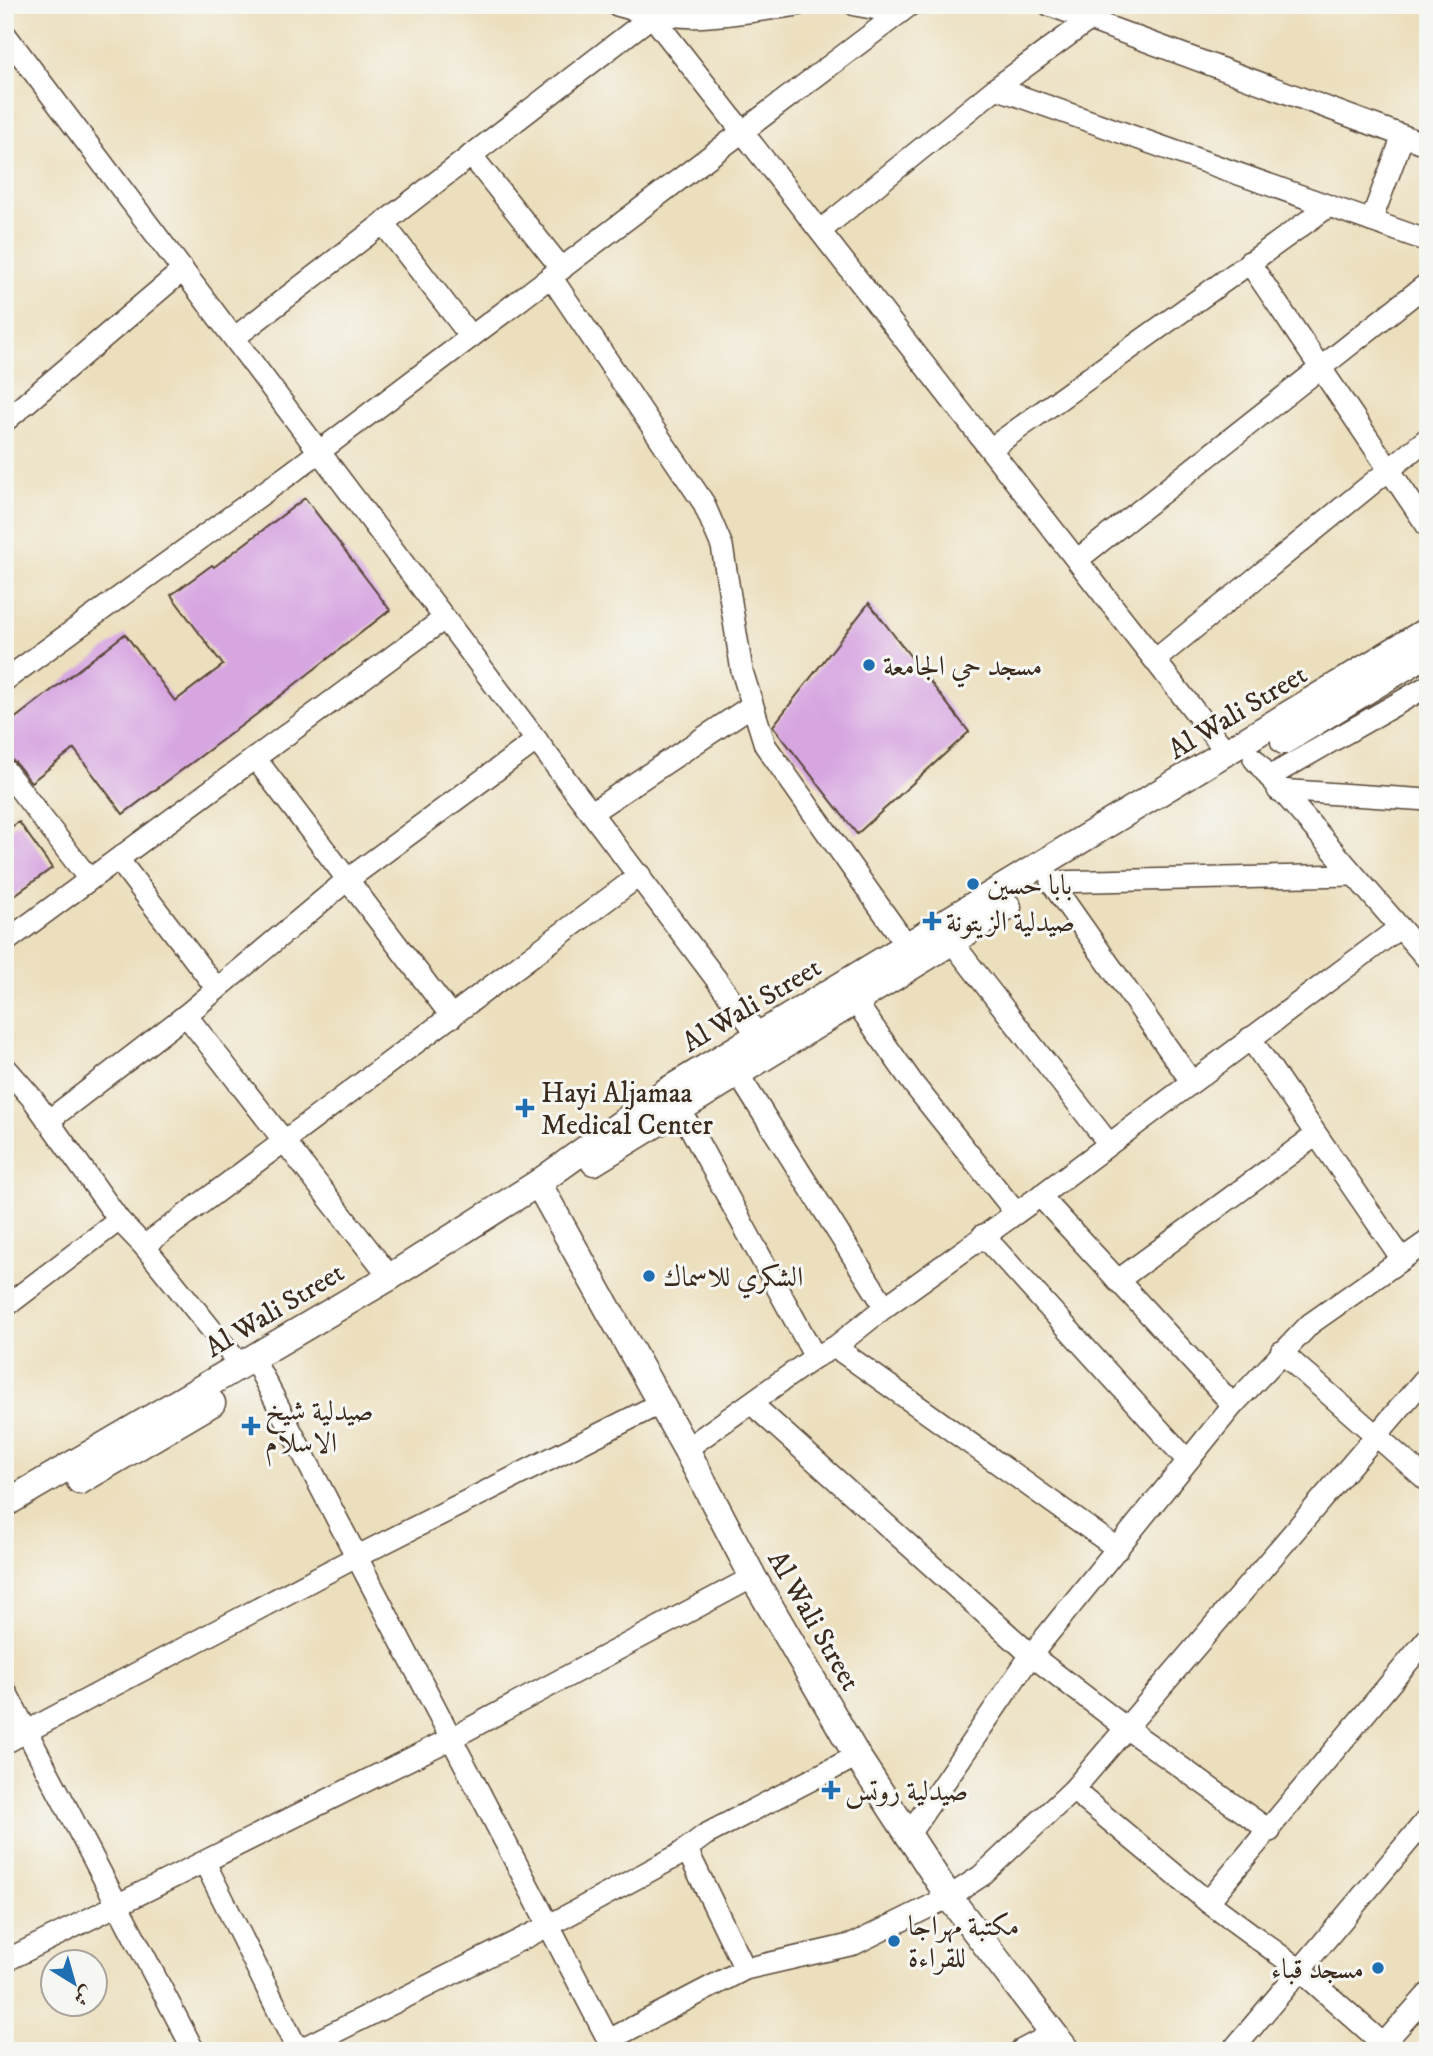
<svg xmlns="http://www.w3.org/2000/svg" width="1433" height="2056" viewBox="0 0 1433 2056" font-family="'IM FELL DW Pica',Amiri,serif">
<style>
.building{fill:#d7a6e1}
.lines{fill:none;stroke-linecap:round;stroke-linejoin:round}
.minor-casing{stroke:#564536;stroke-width:24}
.tertiary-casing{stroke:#564536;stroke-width:29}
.minor{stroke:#fff;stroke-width:21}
.tertiary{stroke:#fff;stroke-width:26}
.poi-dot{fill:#1f6fb2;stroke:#f6f6f2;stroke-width:2.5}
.labels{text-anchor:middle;stroke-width:6;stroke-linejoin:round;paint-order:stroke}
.poi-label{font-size:28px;fill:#3b2a1e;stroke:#f6f6f2;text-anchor:start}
.street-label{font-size:28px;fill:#3b2a1e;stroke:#f6f6f2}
</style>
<rect width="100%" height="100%" fill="#f6f6f2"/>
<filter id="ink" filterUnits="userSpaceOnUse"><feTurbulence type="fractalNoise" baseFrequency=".0143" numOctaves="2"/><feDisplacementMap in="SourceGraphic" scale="14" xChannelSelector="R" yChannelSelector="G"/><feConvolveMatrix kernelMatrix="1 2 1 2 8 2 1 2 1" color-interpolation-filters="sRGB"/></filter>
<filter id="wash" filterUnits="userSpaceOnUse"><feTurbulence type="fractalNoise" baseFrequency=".00686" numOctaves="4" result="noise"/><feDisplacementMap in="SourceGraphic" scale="28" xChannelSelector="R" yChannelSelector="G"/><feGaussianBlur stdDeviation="1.57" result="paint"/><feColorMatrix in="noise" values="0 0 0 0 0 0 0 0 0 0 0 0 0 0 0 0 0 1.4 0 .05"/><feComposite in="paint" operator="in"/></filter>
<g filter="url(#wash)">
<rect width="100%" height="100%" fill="#ecdfbd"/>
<g id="blocks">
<g class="building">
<polygon points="305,498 390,610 257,714 123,814 74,749 31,782 15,762 6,757 5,726 125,634 175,701 223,665 171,595 212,565 214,567"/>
<polygon points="869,603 969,732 857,834 773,726"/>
<polygon points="19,822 52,868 5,902 5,831"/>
</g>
</g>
</g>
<g filter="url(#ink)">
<use href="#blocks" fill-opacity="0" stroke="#564536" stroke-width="2"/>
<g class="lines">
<defs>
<g id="minor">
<path d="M617 5C682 26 732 14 797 5"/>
<polyline points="855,5 899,13"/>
<polyline points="1049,5 1428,145"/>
<polyline points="652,16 1228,754"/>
<polyline points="5,34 759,1036"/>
<polyline points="996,88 1428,241"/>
<polyline points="471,155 562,269"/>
<polyline points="1371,221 1403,136"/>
<polyline points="383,223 471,337"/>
<polyline points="820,231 996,88 1089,20"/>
<polyline points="1249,262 1428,527"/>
<polyline points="551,277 703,502 722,546 742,671 765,745 908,947"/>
<polyline points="234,338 652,16 656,5"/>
<polyline points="5,421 183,270"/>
<polyline points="990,449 1329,206"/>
<polyline points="1077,560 1428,283"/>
<polyline points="1155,660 1428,438"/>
<polyline points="5,680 291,473 910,5"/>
<polyline points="255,758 452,1017"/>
<polyline points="1254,759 1428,960"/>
<polyline points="5,770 89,879"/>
<polyline points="1269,777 1428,686"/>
<polyline points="1278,790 1428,800"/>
<polyline points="592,812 751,706"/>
<polyline points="118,859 217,989"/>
<polyline points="1051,882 1352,875"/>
<polyline points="1051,882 1191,1081"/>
<polyline points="5,942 445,618"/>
<polyline points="952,942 1109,1144"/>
<polyline points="855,1001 914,1085 1016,1213"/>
<polyline points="186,1015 390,1277"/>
<polyline points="1250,1038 1402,1259"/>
<polyline points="5,1067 32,1098 119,1220 144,1246 240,1365"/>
<polyline points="738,1074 885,1307"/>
<polyline points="680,1109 815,1357"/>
<polyline points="48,1121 186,1015 347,880 537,740"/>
<polyline points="1040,1196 1233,1405"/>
<polyline points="983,1235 1187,1460"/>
<polyline points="144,1246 640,875"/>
<polyline points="1117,1281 1316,1135"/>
<polyline points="5,1307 119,1220"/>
<polyline points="835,1347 1118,1549"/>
<polyline points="1281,1352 1428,1481"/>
<polyline points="261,1373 614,2051"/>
<polyline points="752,1404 1031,1655 1126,1728 1270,1831"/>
<polyline points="686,1449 815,1357 835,1347 885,1307 1040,1196 1399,928"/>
<polyline points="5,1690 194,2051"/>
<polyline points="5,1743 356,1557 659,1404"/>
<polyline points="1073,1790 1208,1902 1300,1970 1391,2051"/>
<polyline points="907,1837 1031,1655 1233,1405 1310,1324 1428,1241"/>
<polyline points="687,1850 745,1969"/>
<polyline points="205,1863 298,2051"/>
<polyline points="1208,1902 1428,1638"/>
<polyline points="5,1961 450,1739 753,1577"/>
<polyline points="609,2040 745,1969 854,1944 949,1897 981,1876 1073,1790 1428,1375"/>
<polyline points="297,2051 548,1926 677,1856 705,1835 857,1756"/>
<polyline points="1020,2051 1052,2034"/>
<polyline points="1232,2051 1428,1818"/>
<polyline points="1377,2051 1428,1994"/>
</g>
<g id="tertiary">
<polyline points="1284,741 1428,653"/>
<polyline points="594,1162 1008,907"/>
<polyline points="538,1183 686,1449 753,1577 857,1756 949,1897 1067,2051"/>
<polyline points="80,1481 212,1403"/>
<polyline points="5,1504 390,1277 538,1183 665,1092 1428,630"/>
</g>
</defs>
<use href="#minor" class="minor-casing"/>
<use href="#tertiary" class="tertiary-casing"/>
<use href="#minor" class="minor"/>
<use href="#tertiary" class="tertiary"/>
</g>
</g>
<g class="poi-dot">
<circle cx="869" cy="665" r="7"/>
<circle cx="973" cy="884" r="7"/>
<path d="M928.5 910.5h7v7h7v7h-7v7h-7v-7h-7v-7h7z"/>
<path d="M521.5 1097.5h7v7h7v7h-7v7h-7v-7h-7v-7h7z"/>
<circle cx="649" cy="1276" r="7"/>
<path d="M247.5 1415.5h7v7h7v7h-7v7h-7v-7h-7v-7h7z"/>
<path d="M827.5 1779.5h7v7h7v7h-7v7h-7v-7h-7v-7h7z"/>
<circle cx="894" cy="1941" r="7"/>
<circle cx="1378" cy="1968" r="7"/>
</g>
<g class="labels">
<g class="poi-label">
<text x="883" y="675">مسجد حي الجامعة</text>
<text x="987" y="894">بابا حسين</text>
<text x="946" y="931">صيدلية الزيتونة</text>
<text x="541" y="1102">Hayi Aljamaa<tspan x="541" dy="32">Medical Center</tspan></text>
<text x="663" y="1286">الشكري للاسماك</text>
<text x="265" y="1420">صيدلية شيخ<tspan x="265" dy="32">الاسلام</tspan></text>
<text x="845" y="1800">صيدلية روتس</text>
<text x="908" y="1935">مكتبة مهراجا<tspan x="908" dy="32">للقراءة</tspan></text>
<text x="1364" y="1978" text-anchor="end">مسجد قباء</text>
</g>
<g class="street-label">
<text transform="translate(1237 711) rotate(-31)" y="10">Al Wali Street</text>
<text transform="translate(751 1004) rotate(-31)" y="10">Al Wali Street</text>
<text transform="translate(274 1309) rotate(-31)" y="10">Al Wali Street</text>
<text transform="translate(815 1620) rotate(60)" y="10">Al Wali Street</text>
</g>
</g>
<rect width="1433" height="2056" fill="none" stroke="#f6f6f2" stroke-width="28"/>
<g transform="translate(74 1983) rotate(143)"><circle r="33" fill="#f6f6f2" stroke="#aba49d" stroke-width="2"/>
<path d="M0-5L12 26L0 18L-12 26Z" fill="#1f6fb2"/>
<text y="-10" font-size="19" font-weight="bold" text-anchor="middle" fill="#3b2a1e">ش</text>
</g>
</svg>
